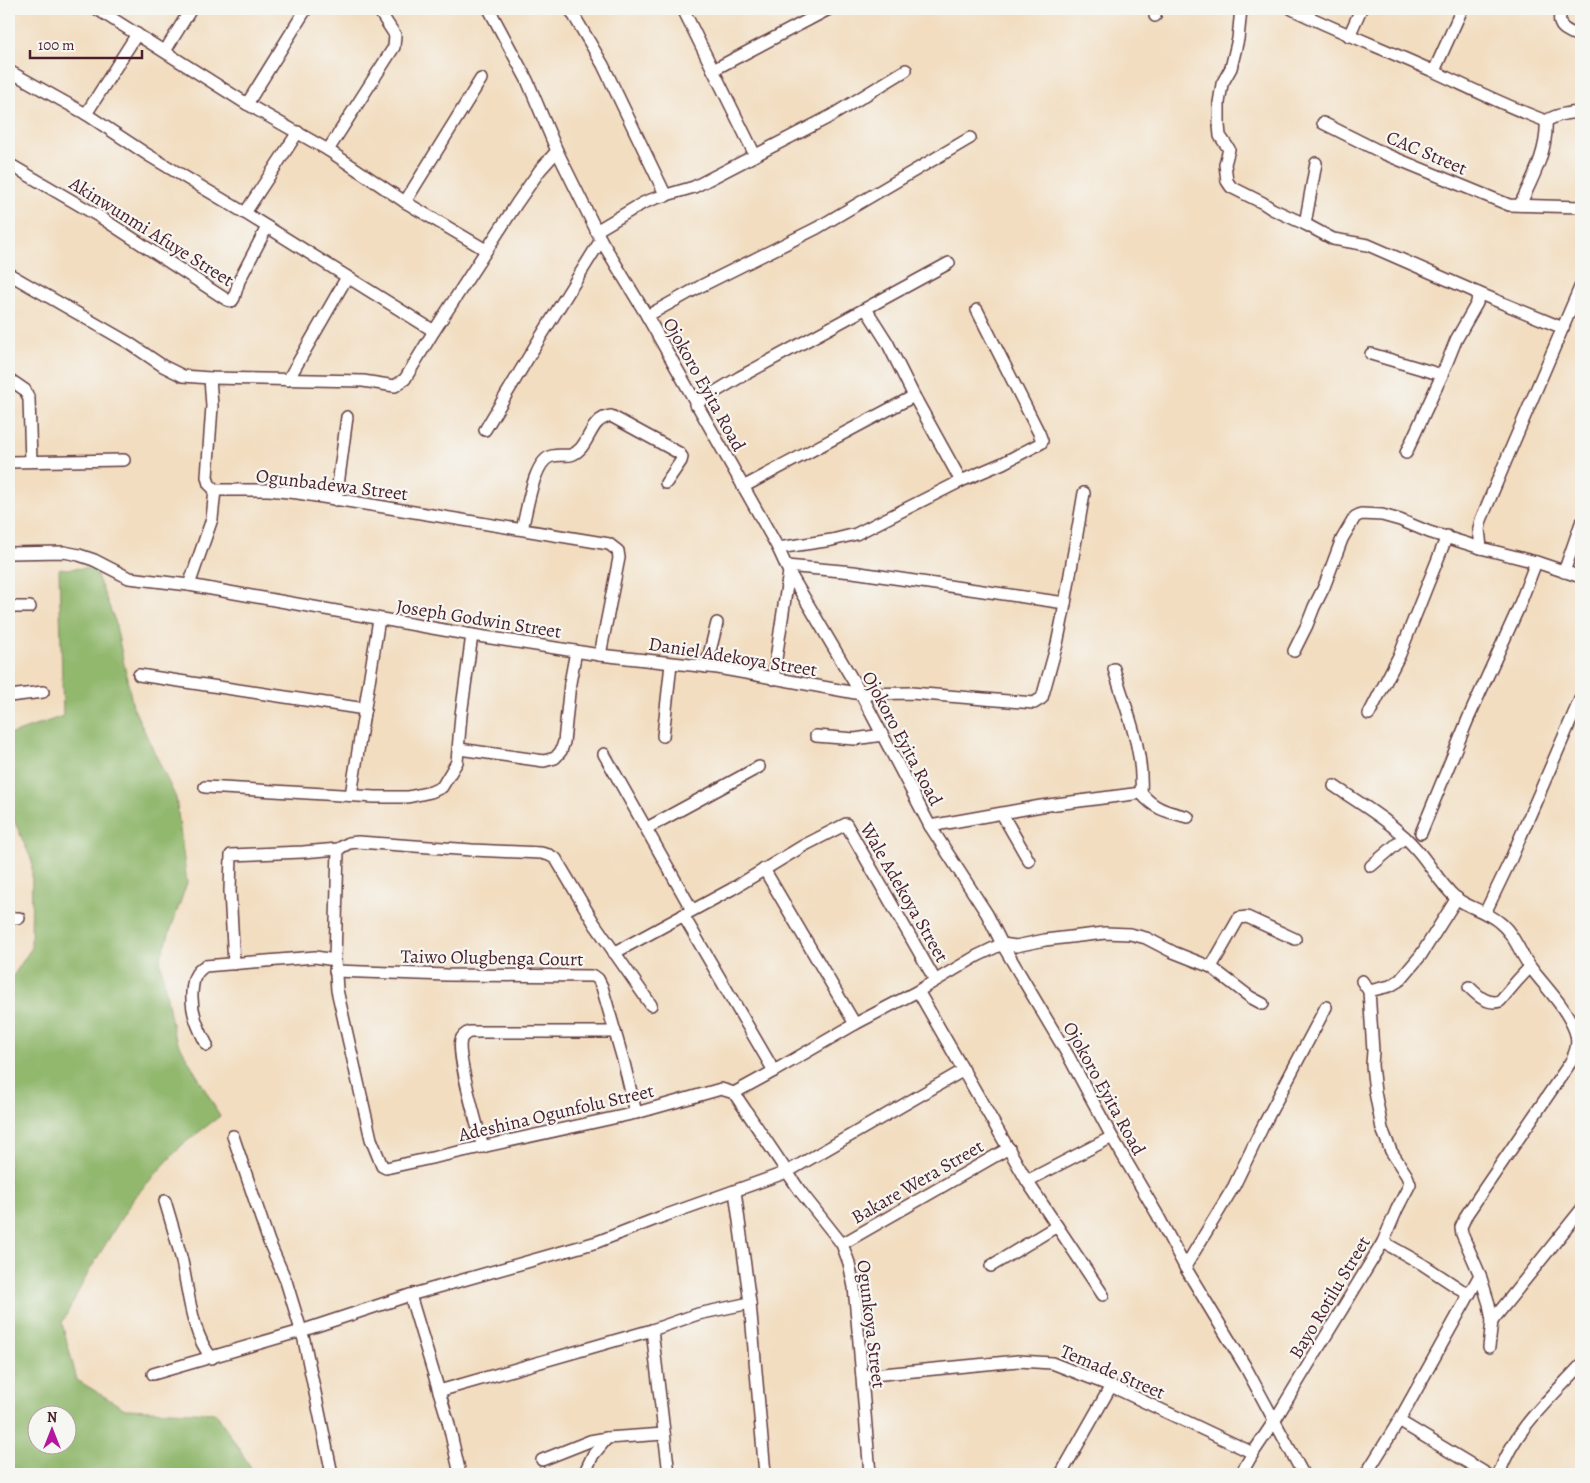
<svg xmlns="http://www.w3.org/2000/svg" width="1590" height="1483" viewBox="0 0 1590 1483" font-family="Alegreya,serif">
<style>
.forest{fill:#92b86e;stroke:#6e6c4c;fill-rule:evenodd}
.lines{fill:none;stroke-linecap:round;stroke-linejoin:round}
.minor-casing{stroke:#633c41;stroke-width:14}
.minor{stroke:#fff;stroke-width:11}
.labels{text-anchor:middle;stroke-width:4.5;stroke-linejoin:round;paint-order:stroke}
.street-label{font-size:19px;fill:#4a1f2b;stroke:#f6f6f2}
</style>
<rect width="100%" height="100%" fill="#f6f6f2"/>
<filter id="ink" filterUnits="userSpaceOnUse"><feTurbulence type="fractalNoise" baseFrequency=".02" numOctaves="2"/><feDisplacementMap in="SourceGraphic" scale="10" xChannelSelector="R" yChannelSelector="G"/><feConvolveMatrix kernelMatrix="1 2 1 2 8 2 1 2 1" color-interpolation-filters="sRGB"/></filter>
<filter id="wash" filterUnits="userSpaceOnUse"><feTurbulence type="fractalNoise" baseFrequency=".0096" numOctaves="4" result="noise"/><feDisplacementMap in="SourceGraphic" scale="20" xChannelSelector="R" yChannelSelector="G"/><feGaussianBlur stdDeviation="1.12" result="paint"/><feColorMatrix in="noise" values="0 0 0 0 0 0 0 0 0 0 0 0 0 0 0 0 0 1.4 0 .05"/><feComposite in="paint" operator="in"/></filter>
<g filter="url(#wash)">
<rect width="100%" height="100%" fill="#f2ddc0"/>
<path class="forest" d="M94 568 115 621 133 707 176 798 187 883 160 960 174 1035 220 1116 182 1145 133 1199 88 1273 62 1323 77 1380 125 1409 216 1413 255 1474H9V982L31 949 32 861 9 809V735L63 716 59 569ZM38 1416H68V1446H38Z"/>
</g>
<g filter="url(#ink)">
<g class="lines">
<defs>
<g id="minor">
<polyline points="97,9 247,104 328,150 405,202 486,250"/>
<polyline points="489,9 527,80 557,151 601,240 647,316 778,548 789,572 861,694 930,826 987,914 1002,944 1069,1057 1112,1137 1157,1214 1185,1267 1245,1366 1303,1474"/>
<polyline points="570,9 603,65 666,196"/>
<polyline points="683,9 755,155"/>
<polyline points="1241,9 1238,39 1231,68 1222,84 1219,103 1219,125 1220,136 1229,149 1225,164 1227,181 1231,187 1263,203 1272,209 1305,224 1333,239 1368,245 1478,293 1563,328"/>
<path d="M1292 9C1339 32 1387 50 1435 72 1472 89 1508 107 1546 121 1557 114 1569 113 1581 112"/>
<path d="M1562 9C1554 28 1567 31 1581 37"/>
<polyline points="1155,16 1156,9"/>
<polyline points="1349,36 1361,9"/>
<polyline points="165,51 191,9"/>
<polyline points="713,70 829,9"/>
<polyline points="9,71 86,114 148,155 245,213 434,331"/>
<polyline points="1434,71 1462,9"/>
<polyline points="247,104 306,9"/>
<polyline points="86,114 137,34"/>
<polyline points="1323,123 1385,154 1509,205 1581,207"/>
<polyline points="328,150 394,47 395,35 378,9"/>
<polyline points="9,164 100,217 227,300 232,301 234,298 239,281 267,227"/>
<polyline points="405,202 481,79"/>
<path d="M1520 205C1532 179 1548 151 1546 121"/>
<polyline points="245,213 298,132"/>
<polyline points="1305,224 1316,163"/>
<polyline points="596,231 643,203 656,198 694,187 831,116 906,70"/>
<polyline points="9,274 129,343 163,366 183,376 210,378 363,381 395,386 405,379 434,331 517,203 540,170 557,151"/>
<polyline points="866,309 887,342 914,396 961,481"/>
<polyline points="647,316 701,286 817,228 970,138"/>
<polyline points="1371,354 1442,375"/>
<polyline points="210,378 212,406 207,477 209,484 215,490 269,490 298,493 609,544 618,551 619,558 600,655"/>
<polyline points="9,379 25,390 29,399 31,461"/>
<polyline points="288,380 347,277"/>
<polyline points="695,404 740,377 949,263"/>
<polyline points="485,430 540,338 601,240"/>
<polyline points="1406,453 1442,375 1456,340 1477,303 1478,293"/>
<polyline points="9,462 124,460"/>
<polyline points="743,487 914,396"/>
<polyline points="336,500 347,417"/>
<path d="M522 529C527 512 533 460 552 456 565 453 570 460 581 448 591 436 593 418 611 416L679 453 682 457 681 461 666 483"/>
<polyline points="778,548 832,540 856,534 961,481 1003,463 1041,443 1042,441 1039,433 977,310"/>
<polyline points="1481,548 1479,529 1481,520 1507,458 1581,285"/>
<polyline points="9,553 64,552 79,555 94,560 129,578 189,585 472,635 600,655 718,668 861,694 911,693 1034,703 1042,698 1057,644 1063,615 1084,493"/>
<polyline points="786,566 853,572 1065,603"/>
<polyline points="1564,572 1581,523"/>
<polyline points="189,585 212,519 215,490"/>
<polyline points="9,607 30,607"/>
<polyline points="1294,651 1307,625 1314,607 1324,587 1342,539 1355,517 1361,514 1382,515 1400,520 1429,532 1481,548 1536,562 1581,577"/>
<polyline points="706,667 717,623"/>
<path d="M1114 669C1126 710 1144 749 1141 793 1155 810 1168 812 1188 817"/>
<polyline points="139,675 365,709"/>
<polyline points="773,679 789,572"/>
<polyline points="9,696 43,692"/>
<polyline points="1369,714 1400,654 1447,536"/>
<polyline points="663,736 671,664"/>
<polyline points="816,736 855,739 882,735"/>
<polyline points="459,749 544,761 555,758 561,751 564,742 570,683 576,651"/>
<polyline points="604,754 692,910"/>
<path d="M1334 786C1363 805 1395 824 1418 851 1431 866 1441 885 1456 898 1469 908 1486 911 1499 922 1514 933 1520 954 1531 968 1546 988 1566 1007 1575 1031 1579 1043 1576 1052 1570 1063L1467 1214 1461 1227 1462 1234 1480 1275 1489 1304 1492 1321 1489 1347"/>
<polyline points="205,787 375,797 408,797 431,792 442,787 457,762 461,715 472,635"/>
<polyline points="351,795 379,619"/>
<polyline points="1002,814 1029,861"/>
<polyline points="930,826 1041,806 1141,793"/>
<polyline points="647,828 759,767"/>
<polyline points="1421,833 1468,719 1518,609 1536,562"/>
<polyline points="338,849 335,960 337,990 371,1139 382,1166 386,1168 636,1113 721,1089 734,1093"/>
<polyline points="1371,866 1405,837"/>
<polyline points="764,869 855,1024"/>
<polyline points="1485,913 1510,861 1581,697"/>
<polyline points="683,915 774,1071"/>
<polyline points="9,918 19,918"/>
<polyline points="1002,944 1016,946 1045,940 1105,933 1130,934 1146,938 1173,952 1211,967 1250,997 1263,1004"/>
<polyline points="614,953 732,889 803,846 846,824 935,980"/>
<polyline points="234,964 230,891 231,855 303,852 338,849 349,843 358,842 472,850 541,853 549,855 556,859 594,923 651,1005"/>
<polyline points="1211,967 1239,918 1247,917 1295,939"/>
<polyline points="335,971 447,975 594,976 598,979 602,987 624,1063 636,1113"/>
<path d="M1469 987C1477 995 1487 1005 1500 1001L1517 981 1530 967"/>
<polyline points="918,991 1027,1181 1103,1295"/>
<polyline points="1369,991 1390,986 1400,980 1421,955 1457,898"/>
<path d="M207 1045C198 1028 191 1013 192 993 193 980 194 973 205 966L315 957 335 960"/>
<polyline points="734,1093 800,1191 842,1244 849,1263 854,1287 858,1330 870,1474"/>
<polyline points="734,1093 774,1071 855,1024 918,991 977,956 1002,944"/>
<polyline points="233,1136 269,1242 286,1281 304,1340 332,1474"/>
<path d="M483 1147C478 1129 456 1054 461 1040 462 1036 465 1034 469 1032H615"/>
<polyline points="1027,1181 1112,1137"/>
<polyline points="735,1191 750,1303 765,1474"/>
<path d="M165 1201C171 1221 177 1241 182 1261 188 1290 192 1336 212 1358"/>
<polyline points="1383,1242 1422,1264 1469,1295"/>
<polyline points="842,1244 1009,1148"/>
<polyline points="991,1266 1057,1226"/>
<polyline points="1185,1267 1234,1186 1262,1128 1326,1007"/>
<polyline points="410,1295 448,1421 460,1474"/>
<polyline points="1492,1321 1581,1210"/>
<polyline points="652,1330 669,1474"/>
<polyline points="153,1374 301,1331 410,1295 597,1242 661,1217 787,1172 964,1070"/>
<polyline points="862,1376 1018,1361 1052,1363 1111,1386 1253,1453"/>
<polyline points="439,1391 652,1330 698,1314 750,1303"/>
<polyline points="1399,1421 1487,1474"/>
<polyline points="542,1460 590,1441 607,1438 664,1434"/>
<polyline points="584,1474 593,1455 607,1438"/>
<polyline points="1061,1474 1111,1386"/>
<polyline points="1241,1474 1253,1453 1275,1420 1302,1375 1383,1242 1397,1209 1410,1184 1407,1176 1391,1151 1382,1129 1380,1118 1375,1092 1372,1065 1373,1051 1369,991 1362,981"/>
<polyline points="1366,1474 1399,1421 1480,1275"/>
<path d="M1499 1474C1515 1428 1549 1400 1581 1365"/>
</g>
</defs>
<use href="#minor" class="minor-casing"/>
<use href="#minor" class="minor"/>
</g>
</g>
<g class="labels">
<g class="street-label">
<text transform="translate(1427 152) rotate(23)" y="7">CAC Street</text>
<text transform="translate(152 231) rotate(32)" y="7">Akinwunmi Afuye Street</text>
<text transform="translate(705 384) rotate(61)" y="7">Ojokoro Eyita Road</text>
<text transform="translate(332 484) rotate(7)" y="7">Ogunbadewa Street</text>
<text transform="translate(479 618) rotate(9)" y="7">Joseph Godwin Street</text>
<text transform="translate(733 656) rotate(9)" y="7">Daniel Adekoya Street</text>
<text transform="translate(903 738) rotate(62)" y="7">Ojokoro Eyita Road</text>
<text transform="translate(905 892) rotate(60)" y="7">Wale Adekoya Street</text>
<text transform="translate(492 957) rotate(1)" y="7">Taiwo Olugbenga Court</text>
<text transform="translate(1105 1088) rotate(61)" y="7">Ojokoro Eyita Road</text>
<text transform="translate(556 1112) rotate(-13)" y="7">Adeshina Ogunfolu Street</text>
<text transform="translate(917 1181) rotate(-30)" y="7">Bakare Wera Street</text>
<text transform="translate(1329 1297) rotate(-59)" y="7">Bayo Rotilu Street</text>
<text transform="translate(872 1324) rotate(83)" y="7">Ogunkoya Street</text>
<text transform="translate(1113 1371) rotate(23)" y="7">Temade Street</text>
</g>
</g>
<rect width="1590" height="1483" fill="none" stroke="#f6f6f2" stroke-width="30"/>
<g transform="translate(52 1430)"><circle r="24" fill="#f6f6f2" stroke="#b1a0a2"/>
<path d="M0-4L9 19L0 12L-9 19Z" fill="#b5179e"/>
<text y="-8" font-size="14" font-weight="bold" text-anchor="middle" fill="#4a1f2b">N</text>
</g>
<path d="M30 50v8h112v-8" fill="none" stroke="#4a1f2b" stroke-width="2.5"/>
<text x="38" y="50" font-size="15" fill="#4a1f2b" stroke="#f6f6f2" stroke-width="4" paint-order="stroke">100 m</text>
</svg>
